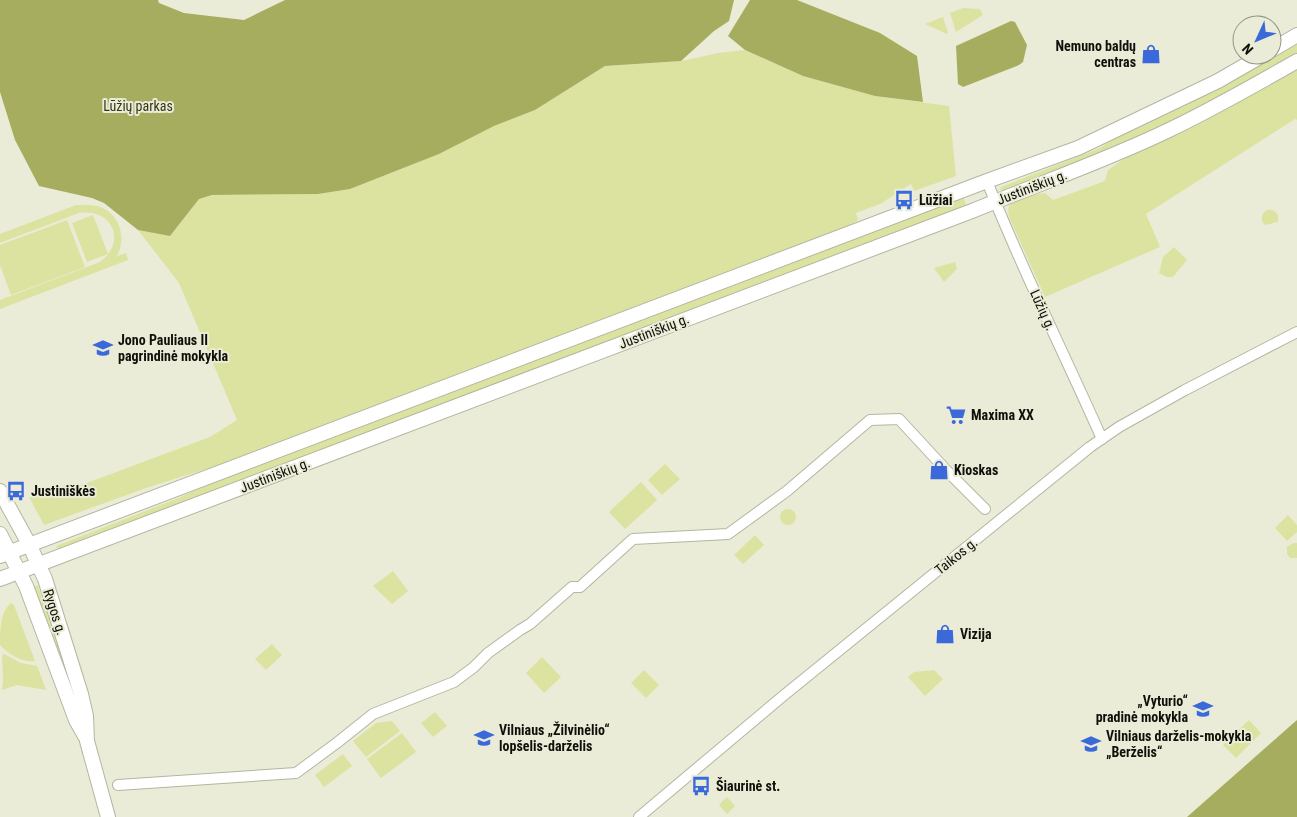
<svg xmlns="http://www.w3.org/2000/svg" width="1297" height="817" viewBox="0 0 1297 817" font-family="'Roboto Condensed',sans-serif">
<style>
.green{fill:#dce3a1}
.forest{fill:#a6ad5f}
.lines{fill:none;stroke-linecap:round;stroke-linejoin:round}
.street-casing{stroke:#b3b6a1;stroke-width:12}
.secondary-casing{stroke:#b3b6a1;stroke-width:16}
.street{stroke:#fff;stroke-width:10}
.secondary{stroke:#fff;stroke-width:14}
.labels{text-anchor:middle;stroke-width:4;stroke-linejoin:round;paint-order:stroke}
.poi-label{font-size:14px;font-weight:bold;fill:#0f1009;stroke:#eaecd7;text-anchor:start}
.park-label{font-size:14px;fill:#323513;stroke:#eaecd7}
.street-label{font-size:14px;fill:#0f1009;stroke:#eaecd7}
</style>
<rect width="100%" height="100%" fill="#eaecd7"/>
<g class="green">
<polygon points="963,8 980,9 983,15 956,32 950,13"/>
<polygon points="943,17 948,33 947,34 925,24"/>
<polygon points="1297,42 1297,54 1262,75 1167,125 1108,150 1003,192 1000,189 1001,187 1100,148 1121,134 1212,91"/>
<polygon points="745,50 803,76 875,96 949,106 956,176 914,191 911,184 880,204 856,213 858,220 844,229 231,461 143,489 44,525 29,497 60,493 210,437 237,420 179,283 138,230 170,236 199,199 212,195 318,194 350,189 439,154 494,126 535,110 605,66 682,61 718,53"/>
<path d="M1297 69V120L1295 119 1146 214 1160 247 1045 297 1009 217C1009 213 1007 209 1010 205 1016 195 1035 195 1045 193L1053 200 1105 181 1108 170 1128 156 1204 120Z"/>
<polygon points="963,197 967,207 58,550 56,546 176,499 226,477"/>
<path d="M76 205C85 205 95 204 103 208 121 217 126 239 117 256L126 253 128 260 0 309V300L100 262C127 242 113 208 79 213L0 243V234Z"/>
<path d="M1267 210C1272 209 1276 211 1278 216V222L1265 225C1260 220 1261 214 1267 210Z"/>
<polygon points="93,215 108,254 87,262 72,223"/>
<polygon points="67,220 85,267 11,295 0,265 0,245"/>
<polygon points="1174,247 1187,260 1173,277 1167,277 1159,273 1163,257"/>
<polygon points="955,262 957,269 944,282 934,268"/>
<polygon points="665,464 680,479 662,495 648,480"/>
<polygon points="641,482 657,500 625,529 609,512"/>
<circle cx="788" cy="517" r="8"/>
<polygon points="1288,515 1297,525 1297,532 1287,541 1275,528"/>
<polygon points="755,535 764,545 743,564 734,555"/>
<polygon points="1293,543 1297,543 1297,558 1290,558 1287,554 1287,547"/>
<polygon points="393,571 408,591 392,604 373,586"/>
<polygon points="34,586 38,586 84,719 85,727 33,587"/>
<path d="M11 603 14 605 35 661C23 663 8 654 0 645 0 631 0 612 11 603Z"/>
<polygon points="272,644 282,655 266,670 255,659"/>
<polygon points="4,654 21,663 37,666 46,690 17,685 2,690 3,679 2,656"/>
<polygon points="542,657 561,677 544,693 526,673"/>
<polygon points="644,670 659,685 646,698 631,683"/>
<polygon points="934,670 943,679 925,696 908,677 914,672"/>
<polygon points="435,712 447,726 433,737 421,723"/>
<polygon points="1249,720 1261,733 1236,758 1223,745"/>
<polygon points="392,721 400,731 366,757 353,741 376,723"/>
<polygon points="402,733 416,752 381,778 367,759"/>
<polygon points="343,754 352,766 324,787 315,775"/>
<polygon points="727,797 735,806 727,814 719,805"/>
</g>
<g class="forest">
<polygon points="0,0 158,0 159,3 184,13 244,20 285,0 734,0 729,21 714,31 681,61 605,66 535,110 494,126 439,154 350,189 318,194 212,195 199,199 170,236 138,230 104,203 92,198 39,186 15,140 0,92"/>
<polygon points="750,0 797,0 880,33 917,56 923,102 875,96 803,76 745,50 728,36"/>
<polygon points="1011,21 1015,22 1027,45 1023,62 1019,65 963,87 958,84 956,46"/>
<polygon points="1297,720 1297,817 1187,817"/>
</g>
<g class="lines">
<defs>
<g id="street">
<path d="M987 181C1021 268 1064 353 1102 439"/>
<polyline points="118,785 296,773 338,742 373,714 454,682 474,667 488,653 520,630 530,624 572,587 580,587 633,539 728,534 787,491 870,420 899,419 947,471 985,509"/>
<polyline points="639,817 783,696 1090,447 1119,427 1185,390 1297,332"/>
</g>
<g id="secondary">
<polyline points="1272,50 1297,35"/>
<polyline points="0,491 29,544 45,579 81,694 86,716 87,741 108,817"/>
<polyline points="0,534 26,586 76,720 85,736"/>
<polyline points="0,556 987,181 1078,148 1218,81 1263,55"/>
<path d="M0 579 972 211C1038 184 1105 161 1169 130 1213 109 1255 85 1297 61"/>
</g>
</defs>
<use href="#street" class="street-casing"/>
<use href="#secondary" class="secondary-casing"/>
<use href="#street" class="street"/>
<use href="#secondary" class="secondary"/>
</g>
<defs>
<symbol id="shop-bare" viewBox="-9 -9 18 18"><path d="M-5-2.5h2.3a2.7 3.5 0 0 1 5.4 0H5L5.5 6h-11ZM-1.5-2.5h3a1.5 2.3 0 0 0-3 0Z" fill="#3c69da" stroke="#eaecd7" stroke-width="2.5" paint-order="stroke"/></symbol>
<symbol id="bus-bare" viewBox="-9 -9 18 18"><path d="M-5-6H5V4H4V6H2V4H-2V6H-4V4H-5ZM-3.5-4V0h7V-4ZM-3.5 1.2v1.5H-2V1.2ZM2 1.2v1.5H3.5V1.2Z" fill="#3c69da" stroke="#eaecd7" stroke-width="2.5" paint-order="stroke"/></symbol>
<symbol id="school-bare" viewBox="-9 -9 18 18"><path d="M0-5L7-2L0 1L-7-2ZM-4 1L0 2.5L4 1V4Q0 6-4 4Z" fill="#3c69da" stroke="#eaecd7" stroke-width="2.5" paint-order="stroke"/></symbol>
<symbol id="supermarket-bare" viewBox="-9 -9 18 18"><path d="M-6-5.5h2.5l.6 2H6L4.5 2H-2.5L-4.4-4H-6ZM-1.5 3.2a1.3 1.3 0 1 0 .1 0ZM3 3.2a1.3 1.3 0 1 0 .1 0Z" fill="#3c69da" stroke="#eaecd7" stroke-width="2.5" paint-order="stroke"/></symbol>
</defs>
<g fill-rule="evenodd">
<use href="#shop-bare" x="1137" y="40" width="28" height="28"/>
<use href="#bus-bare" x="890" y="186" width="28" height="28"/>
<use href="#school-bare" x="89" y="334" width="28" height="28"/>
<use href="#supermarket-bare" x="942" y="401" width="28" height="28"/>
<use href="#shop-bare" x="925" y="456" width="28" height="28"/>
<use href="#bus-bare" x="2" y="477" width="28" height="28"/>
<use href="#shop-bare" x="931" y="620" width="28" height="28"/>
<use href="#school-bare" x="1189" y="695" width="28" height="28"/>
<use href="#school-bare" x="470" y="724" width="28" height="28"/>
<use href="#school-bare" x="1077" y="730" width="28" height="28"/>
<use href="#bus-bare" x="687" y="772" width="28" height="28"/>
</g>
<g class="labels">
<g class="poi-label">
<text x="1136" y="51" text-anchor="end">Nemuno baldų<tspan x="1136" dy="16">centras</tspan></text>
<text x="919" y="205">Lūžiai</text>
<text x="118" y="345">Jono Pauliaus II<tspan x="118" dy="16">pagrindinė mokykla</tspan></text>
<text x="971" y="420">Maxima XX</text>
<text x="954" y="475">Kioskas</text>
<text x="31" y="496">Justiniškės</text>
<text x="960" y="639">Vizija</text>
<text x="1188" y="706" text-anchor="end">„Vyturio“<tspan x="1188" dy="16">pradinė mokykla</tspan></text>
<text x="499" y="735">Vilniaus „Žilvinėlio“<tspan x="499" dy="16">lopšelis-darželis</tspan></text>
<text x="1106" y="741">Vilniaus darželis-mokykla<tspan x="1106" dy="16">„Berželis“</tspan></text>
<text x="716" y="791">Šiaurinė st.</text>
</g>
<g class="park-label">
<text x="138" y="111">Lūžių parkas</text>
</g>
<g class="street-label">
<text transform="translate(1032 187) rotate(-21)" y="5">Justiniškių g.</text>
<text transform="translate(1043 310) rotate(66)" y="5">Lūžių g.</text>
<text transform="translate(654 331) rotate(-21)" y="5">Justiniškių g.</text>
<text transform="translate(275 475) rotate(-21)" y="5">Justiniškių g.</text>
<text transform="translate(956 556) rotate(-39)" y="5">Taikos g.</text>
<text transform="translate(55 612) rotate(72)" y="5">Rygos g.</text>
</g>
</g>
<g transform="translate(1257 40) rotate(226)"><circle r="24" fill="#eaecd7" stroke="#929485"/>
<path d="M0-4L9 19L0 12L-9 19Z" fill="#3c69da"/>
<text y="-8" font-size="14" font-weight="bold" text-anchor="middle" fill="#0f1009">N</text>
</g>
</svg>
